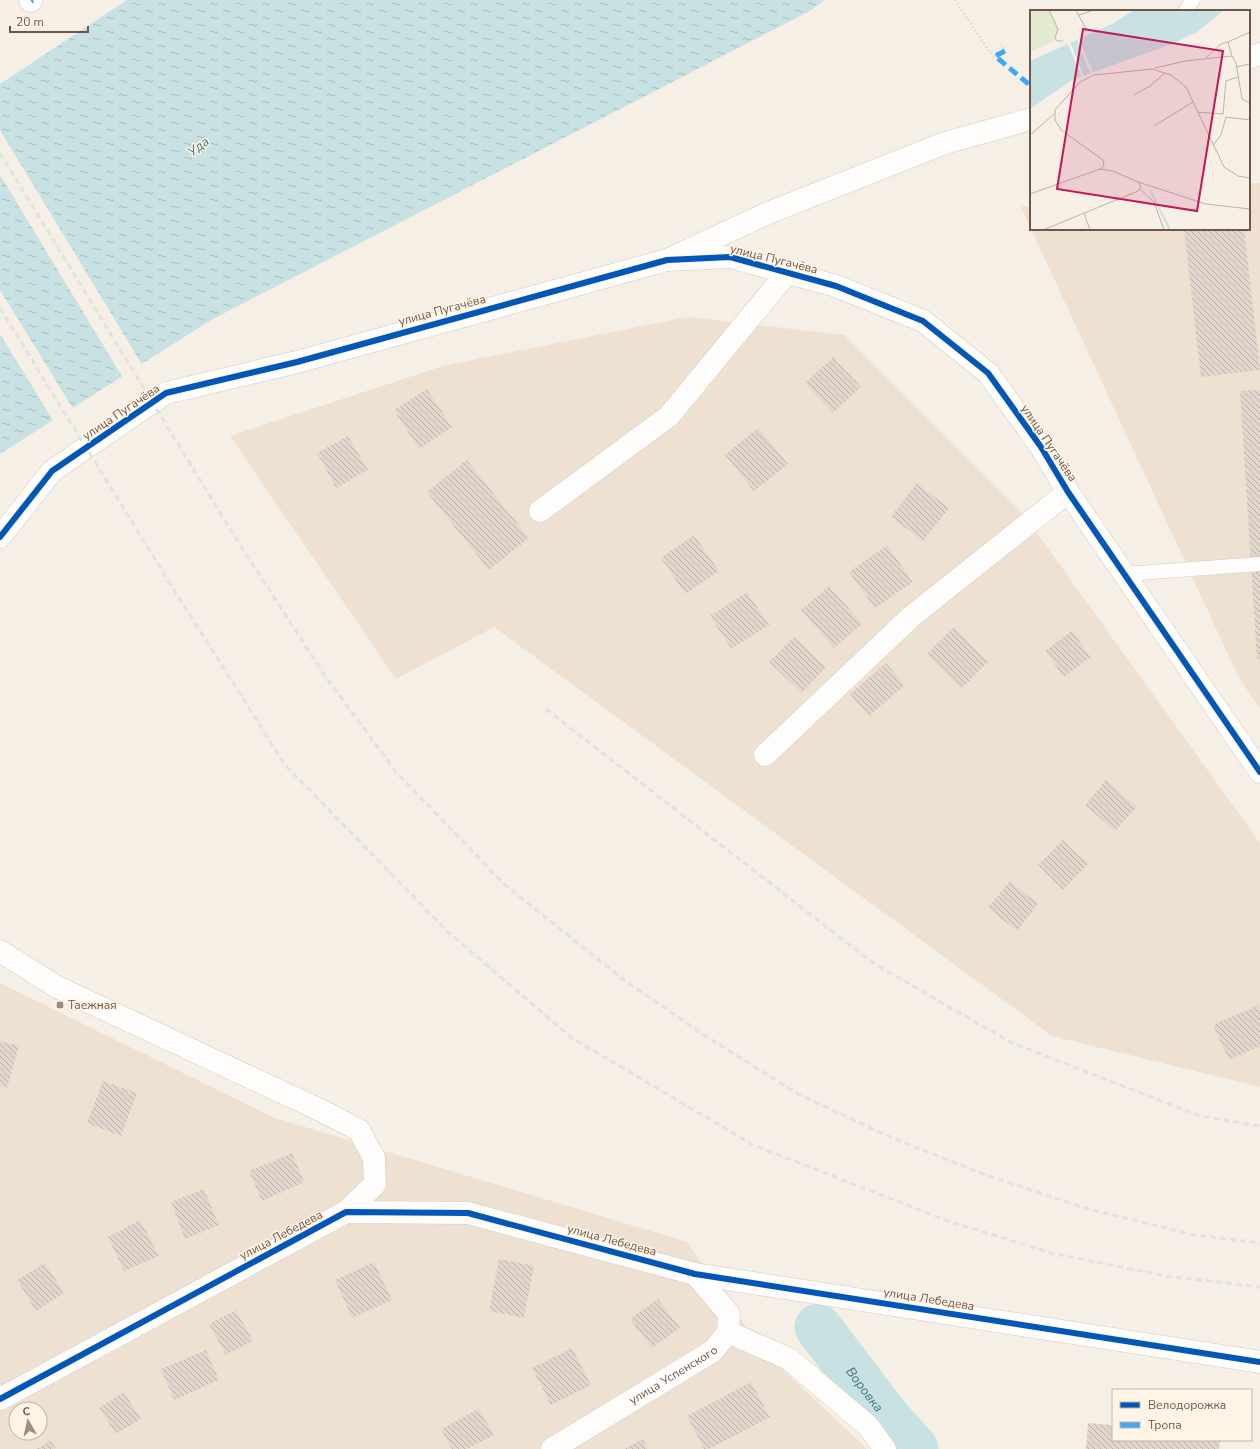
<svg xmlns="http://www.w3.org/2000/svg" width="1260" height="1449" viewBox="0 0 1260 1449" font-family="'Nunito Sans',sans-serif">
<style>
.residential{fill:#eee1d2;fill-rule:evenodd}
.water{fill:url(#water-ripples)}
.pier{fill:#f5efe5}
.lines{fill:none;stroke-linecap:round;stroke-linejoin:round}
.river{stroke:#c8e2e4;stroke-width:47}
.building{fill:url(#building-back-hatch)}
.lane-casing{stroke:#d6ccc4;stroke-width:15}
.street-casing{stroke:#d6ccc4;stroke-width:23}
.secondary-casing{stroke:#d5cbc2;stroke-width:23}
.path{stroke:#d7cec8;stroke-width:2.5;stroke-dasharray:1 3;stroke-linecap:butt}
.lane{stroke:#fefdfb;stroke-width:14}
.street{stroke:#fefdfb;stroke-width:22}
.secondary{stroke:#fefdfb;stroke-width:22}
.rail{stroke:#e3e1e2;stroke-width:3;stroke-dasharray:6 4;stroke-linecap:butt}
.quiet{stroke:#3fa9f5;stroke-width:5;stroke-dasharray:10 5;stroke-linecap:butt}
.cycleway-casing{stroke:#fff4e5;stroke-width:8}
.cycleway{stroke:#0057b8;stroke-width:6}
.poi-dot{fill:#9f8c7f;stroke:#fff4e5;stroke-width:1.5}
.labels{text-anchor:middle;stroke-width:3;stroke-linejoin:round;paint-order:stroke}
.street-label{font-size:12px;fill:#705648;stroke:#fff4e5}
.poi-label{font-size:12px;fill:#705648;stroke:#fff4e5;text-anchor:start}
.water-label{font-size:13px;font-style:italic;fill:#3f737d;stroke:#fff4e5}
.inset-river{fill:none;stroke:#c8e2e4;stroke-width:2}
.inset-road{fill:none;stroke:#c0b2a6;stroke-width:1}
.view{fill:#c2185b;fill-opacity:0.15;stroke:#c2185b;stroke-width:2}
.inset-edge{fill:none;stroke:#705648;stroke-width:2}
</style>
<defs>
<pattern id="water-ripples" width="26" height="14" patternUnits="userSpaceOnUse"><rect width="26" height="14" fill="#c8e2e4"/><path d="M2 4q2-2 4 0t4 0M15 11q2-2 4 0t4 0" fill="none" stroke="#a7babb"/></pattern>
<pattern id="building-back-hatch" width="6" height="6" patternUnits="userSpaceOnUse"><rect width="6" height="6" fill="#e1d7cd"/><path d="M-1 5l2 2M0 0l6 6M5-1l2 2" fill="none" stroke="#bbb1a8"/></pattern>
</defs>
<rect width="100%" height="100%" fill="#f5efe5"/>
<g class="residential">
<polygon points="1260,183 1260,709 1238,676 1031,229 1249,229 1249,184"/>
<polygon points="1031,206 1031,229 1021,207"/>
<polygon points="688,317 844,335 1024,515 1260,843 1260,1087 1052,1036 494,627 396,679 230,436 443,366"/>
<path d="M0 983 272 1117 687 1242 763 1351 867 1449H0ZM16 1409H40V1433H16Z"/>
</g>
<polygon class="water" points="127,0 825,0 808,12 211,320 0,454 0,84"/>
<g class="pier">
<polygon points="0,130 143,366 123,378 0,175"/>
<polygon points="0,290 74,410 54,422 0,334"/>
</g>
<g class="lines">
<path class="river" id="s1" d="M818 1327 884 1414 915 1449"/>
</g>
<g class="building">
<polygon points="1184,229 1244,229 1260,370 1201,377"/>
<polygon points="833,357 861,387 833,413 805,383"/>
<polygon points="427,389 452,427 419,449 394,410"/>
<polygon points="1260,390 1260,659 1257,659 1240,391"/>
<polygon points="758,428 788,464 754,491 725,455"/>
<polygon points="348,436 368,470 336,488 317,453"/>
<polygon points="467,460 529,538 489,570 427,492"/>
<polygon points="917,483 949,508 923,541 891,517"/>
<polygon points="694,535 719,571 685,594 661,558"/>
<polygon points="887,545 913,582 875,608 849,572"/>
<polygon points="829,586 862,624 834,648 801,610"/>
<polygon points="747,592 769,625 731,649 710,616"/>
<polygon points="954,627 988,662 961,689 927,654"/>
<polygon points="1072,631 1091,657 1064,677 1045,651"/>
<polygon points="794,637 826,667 802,693 769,662"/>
<polygon points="886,663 905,685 869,716 850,694"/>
<polygon points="1106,780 1137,807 1115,831 1085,805"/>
<polygon points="1063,840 1088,864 1063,890 1038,865"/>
<polygon points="1010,881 1038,904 1017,931 988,908"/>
<polygon points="1258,1005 1260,1010 1260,1046 1229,1060 1213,1025"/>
<polygon points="0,1041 19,1046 7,1088 0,1086"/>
<polygon points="103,1081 137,1093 121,1136 87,1123"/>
<polygon points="292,1153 304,1182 262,1201 249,1171"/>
<polygon points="204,1189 219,1225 185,1239 171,1202"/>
<polygon points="140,1220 159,1256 124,1271 108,1237"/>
<polygon points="499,1259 534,1266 524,1318 489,1311"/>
<polygon points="374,1262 392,1300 352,1318 335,1280"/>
<polygon points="45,1263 64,1293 36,1311 17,1280"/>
<polygon points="658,1299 680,1328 652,1348 630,1319"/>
<polygon points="236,1310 253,1341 226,1355 209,1324"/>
<polygon points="572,1348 591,1385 551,1405 532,1368"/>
<polygon points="206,1350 219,1380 174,1400 161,1369"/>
<polygon points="751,1382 770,1417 709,1449 704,1449 687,1416"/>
<polygon points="124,1392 141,1419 116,1434 99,1408"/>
<polygon points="479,1409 494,1435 467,1449 452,1449 441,1429"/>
<polygon points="1088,1423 1113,1425 1113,1440 1220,1440 1219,1449 1086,1449"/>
<polygon points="643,1439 648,1449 624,1449"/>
<polygon points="51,1440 56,1449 36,1449"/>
</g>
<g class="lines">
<defs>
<g id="lane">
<polyline points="1185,11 1193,0"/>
<polyline points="1125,574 1260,564"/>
</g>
<g id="street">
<polyline points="30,0 31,1"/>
<polyline points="1249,58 1260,54"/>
<polyline points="667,260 768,213 945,143 1031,119"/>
<polyline points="540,511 669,416 786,274"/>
<polyline points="765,755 912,616 1068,492"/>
<polyline points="346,1212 468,1213 695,1274 1260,1362"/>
<polyline points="728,1332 789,1359 868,1426 885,1449"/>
<path id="s2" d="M552 1449 713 1351 728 1332 729 1314 695 1274"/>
</g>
<g id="secondary">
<polyline points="0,537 52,471 166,393 297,362 667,260 730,257 836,286 923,321 988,373 1041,447 1068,492 1260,772"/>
<polyline points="0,951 57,987 318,1109 359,1130 374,1158 375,1184 346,1212 0,1399"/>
</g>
</defs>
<use href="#lane" class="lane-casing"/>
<use href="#street" class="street-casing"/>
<use href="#secondary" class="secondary-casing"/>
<g class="path">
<polyline points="955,0 989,51 995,56"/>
<polyline points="1000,45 1005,51"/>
</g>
<use href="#lane" class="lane"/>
<use href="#street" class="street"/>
<use href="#secondary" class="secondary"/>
<g class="rail">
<polyline points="0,153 233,534 325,676 397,773 504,884 624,980 704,1035 798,1094 895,1139 986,1175 1088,1209 1195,1235 1260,1243"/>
<polyline points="0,308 169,582 285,765 448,932 572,1038 753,1145 948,1221 1051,1253 1166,1276 1260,1287"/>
<polyline points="546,709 873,963 1010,1042 1200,1116 1260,1126"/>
</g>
<g class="quiet">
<polyline points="31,1 33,0"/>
<polyline points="1005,51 995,56 1031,86"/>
</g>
<defs>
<g id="cycleway">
<polyline points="0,537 52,471 166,393 297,362 667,260 730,257 836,286 923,321 988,373 1041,447 1068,492 1260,772"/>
<polyline points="0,1399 346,1212 468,1213 695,1274 1260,1362"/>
</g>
</defs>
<use href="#cycleway" class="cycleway-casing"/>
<use href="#cycleway" class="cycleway"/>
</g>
<rect class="poi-dot" x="56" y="1001" width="8" height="8" rx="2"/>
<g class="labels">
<g class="street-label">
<text transform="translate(774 259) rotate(14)" y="4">улица Пугачёва</text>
<text transform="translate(442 310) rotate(-15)" y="4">улица Пугачёва</text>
<text transform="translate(121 412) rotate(-34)" y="4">улица Пугачёва</text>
<text transform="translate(1049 443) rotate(56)" y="4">улица Пугачёва</text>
<text transform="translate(281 1235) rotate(-28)" y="4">улица Лебедева</text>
<text transform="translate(612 1240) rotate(15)" y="4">улица Лебедева</text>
<text transform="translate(929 1299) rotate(9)" y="4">улица Лебедева</text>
<text dy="4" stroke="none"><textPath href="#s2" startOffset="142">улица Успенского</textPath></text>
</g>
<g class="poi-label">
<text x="68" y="1009">Таежная</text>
</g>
<g class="water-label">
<text transform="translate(198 146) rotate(-37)" y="5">Уда</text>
<text dy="5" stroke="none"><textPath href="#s1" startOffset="78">Воровка</textPath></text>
</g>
</g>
<g transform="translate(1030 10)">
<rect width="220" height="220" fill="#f5efe5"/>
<path d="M0 0H20L28 18 23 32 0 41Z" fill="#e1ebd0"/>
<path d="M104 0H194L167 22 142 34 42 70 0 99V51L82 14Z" fill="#c8e2e4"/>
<path d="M48 27 63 63 61 64 46 28ZM40 31 54 67 52 68 37 32Z" fill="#f5efe5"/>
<path class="inset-river" d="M120 180 140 220"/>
<path class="inset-road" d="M19 0 28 19 25 28 27 31H33M46 0 56 19M49 5 64 0M202 46 198 32 220 22M176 48 191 34 198 32M206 57 220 54M125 58 155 51 202 46 206 53 212 89 220 93M104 85 120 76 135 63M167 102 193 104 196 71 208 67M124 116 163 92M0 125 24 104M183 135 191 125 196 107 220 110M70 159 74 156 73 150 31 120 25 110V100L50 72 64 65 122 59 141 65 156 77 194 157 208 166 220 168M110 179 124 192 134 220M0 184 70 159 83 161 108 172 176 194 220 199M54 203 60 220M13 220 108 181 111 177 108 172"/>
<path class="view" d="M53 19 193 41 167 201 27 179Z"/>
<rect width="220" height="220" class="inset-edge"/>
</g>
<rect x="1112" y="1389" width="140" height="52" fill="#fff4e5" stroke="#c6b5a6"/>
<rect x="1120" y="1402" width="20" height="6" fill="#0057b8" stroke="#c6b5a6"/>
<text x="1148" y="1409" font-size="12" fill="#705648">Велодорожка</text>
<rect x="1120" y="1422" width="20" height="6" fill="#3fa9f5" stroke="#c6b5a6"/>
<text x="1148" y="1429" font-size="12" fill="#705648">Тропа</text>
<g transform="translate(28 1421) rotate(351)"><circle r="19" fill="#fff4e5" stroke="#c6b5a6"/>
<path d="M0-3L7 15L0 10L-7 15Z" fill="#9f8c7f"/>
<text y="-6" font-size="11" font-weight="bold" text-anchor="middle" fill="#705648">С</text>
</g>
<path d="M10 26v6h78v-6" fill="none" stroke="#705648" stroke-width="2"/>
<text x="16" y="26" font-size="12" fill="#705648" stroke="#fff4e5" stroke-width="3" paint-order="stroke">20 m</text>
</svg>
